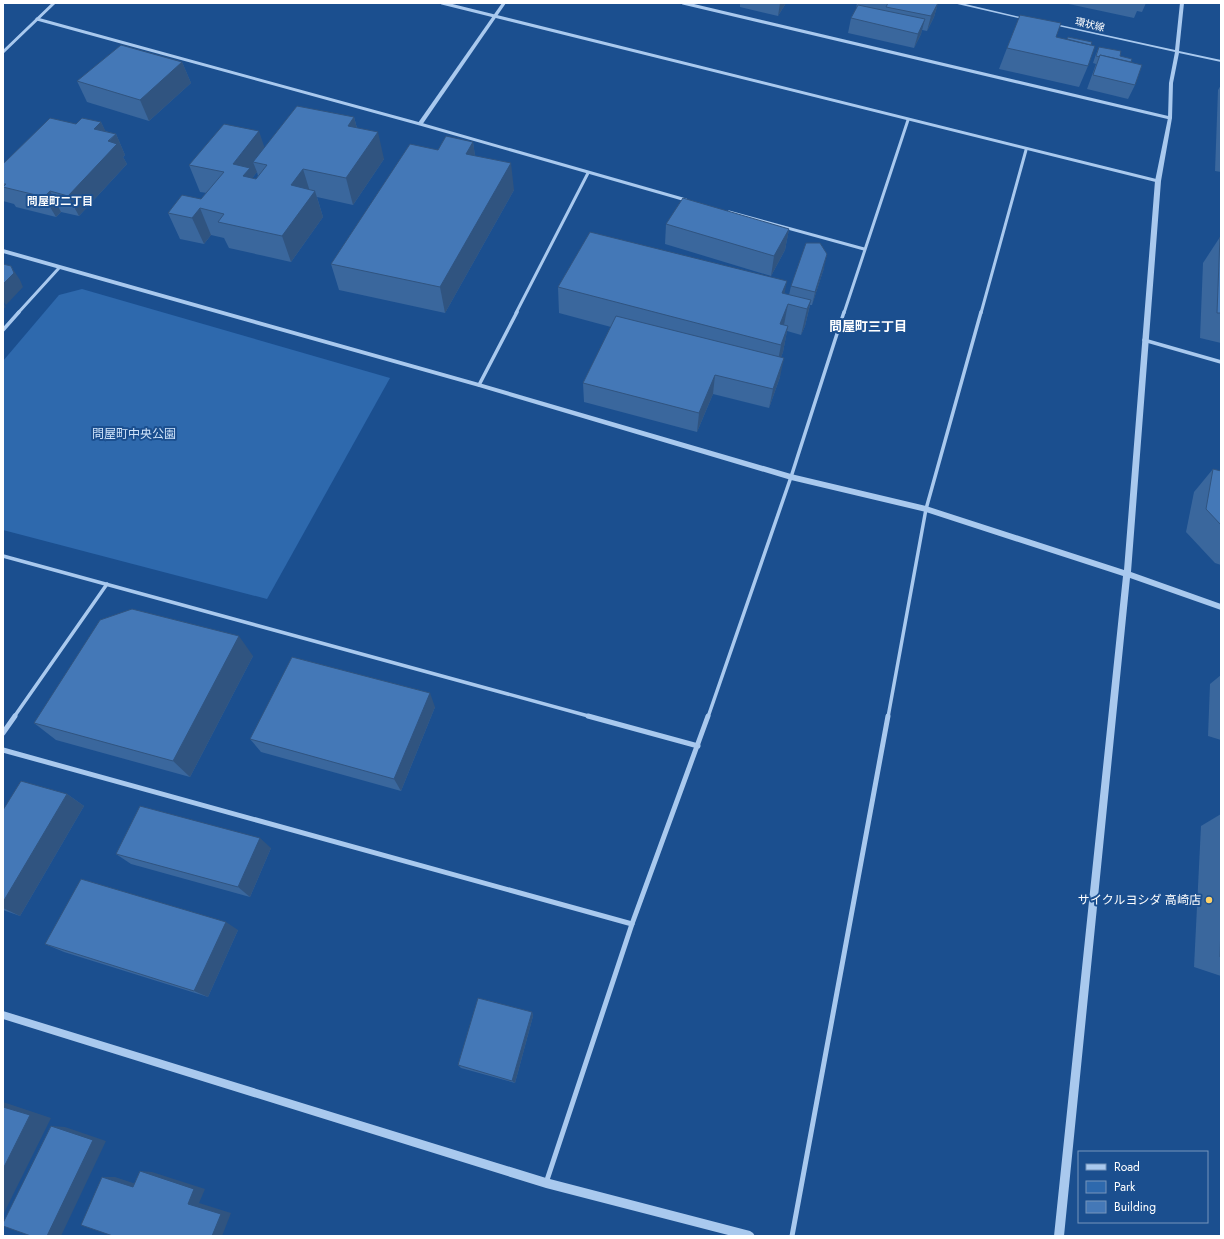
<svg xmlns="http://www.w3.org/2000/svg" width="1224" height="1239" viewBox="0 0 1224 1239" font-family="Jost,'Noto Sans JP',sans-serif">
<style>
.green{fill:#2e69ad}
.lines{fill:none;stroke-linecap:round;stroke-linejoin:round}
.minor-far2{stroke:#a9c9ee;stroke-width:3}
.minor-far1{stroke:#a9c9ee;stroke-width:3.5}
.minor{stroke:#a9c9ee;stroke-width:5}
.tertiary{fill:#a9c9ee;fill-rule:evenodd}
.wall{fill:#3a679d;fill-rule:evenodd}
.shaded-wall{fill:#305480}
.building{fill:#4478b7;stroke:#305480}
.poi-dot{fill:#ffd166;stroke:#1b4f8f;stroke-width:1.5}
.labels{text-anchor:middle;stroke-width:4;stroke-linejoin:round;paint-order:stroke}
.far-street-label{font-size:10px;fill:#fff;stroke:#1b4f8f}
.far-neighbourhood-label{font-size:11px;font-weight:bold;fill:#fff;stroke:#1b4f8f}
.park-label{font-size:12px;fill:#cfe3fa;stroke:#1b4f8f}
.poi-label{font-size:12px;fill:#fff;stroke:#1b4f8f;text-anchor:end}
.neighbourhood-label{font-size:13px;font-weight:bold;fill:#fff;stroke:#1b4f8f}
</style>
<rect width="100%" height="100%" fill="#1b4f8f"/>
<polygon class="green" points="82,289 390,378 267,599 3,530 3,361 59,295"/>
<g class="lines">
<g class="minor-far2">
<polyline points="442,3 1158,181"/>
<polyline points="683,3 1170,118"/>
<polyline points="37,19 420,124 686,200"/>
<polyline points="3,52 54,3"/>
<polyline points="729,212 864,249"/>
<polyline points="18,313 59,268"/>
<polyline points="516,313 588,173"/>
<polyline points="844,313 908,120"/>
<polyline points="981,313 1026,150"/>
</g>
<g class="minor-far1">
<polyline points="3,330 19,312"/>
<polyline points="1144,340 1221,362"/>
<polyline points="479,385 517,312"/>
<polyline points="3,556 592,717"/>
<polyline points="14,717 107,584"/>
<polyline points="708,717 791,477 844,312"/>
<polyline points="888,717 926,509 981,312"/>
</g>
<g class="minor">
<polyline points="588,716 698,746"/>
<polyline points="3,733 15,716"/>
<polyline points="3,750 632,924"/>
<polyline points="546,1183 632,924 708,716"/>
<polyline points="792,1236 888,716"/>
</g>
<g class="tertiary">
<polygon points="502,3 506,3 422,125 418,125 418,123"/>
<polygon points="953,3 961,3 1029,19 1027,20"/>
<polygon points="1180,3 1184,3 1179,51 1221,60 1221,62 1179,53 1173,83 1172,118 1161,181 1131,572 1221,604 1221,610 1130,578 1064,1236 1054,1236 1123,576 926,512 791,480 479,387 3,253 3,249 479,383 791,474 926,506 1124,570 1155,181 1168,118 1169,83 1175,52 1049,24 1051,23 1175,50"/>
<polygon points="3,1011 546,1178 750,1231 753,1233 755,1236 732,1236 546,1188 3,1019"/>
</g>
</g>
<g class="wall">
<polygon points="740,3 786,3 778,16 740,7"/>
<polygon points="857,3 938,3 934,17 927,31 922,30 921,34 914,48 848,33 851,18 856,9"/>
<polygon points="1064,3 1146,3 1142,12 1137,11 1134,18"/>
<polygon points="1056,37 1088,66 1079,87 999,69 1007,48"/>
<polygon points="1099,47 1120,56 1131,62 1135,85 1128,99 1087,89 1096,64 1093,63 1096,54"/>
<polygon points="182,62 191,83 149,121 87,102 77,81"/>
<polygon points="1221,85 1221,172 1215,171 1218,90"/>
<path d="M354 117 357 128 384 159 353 205 317 197 323 217 291 262 229 248 224 238 211 235 204 244 180 239 168 213 201 199 207 193 200 192 189 165 264 148ZM257 172 258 176 256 179 253 178V177Z"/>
<polygon points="101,122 105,131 116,134 125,155 123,157 127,164 79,216 61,212 56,217 16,207 14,204 3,201 3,164 76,124"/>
<polygon points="473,142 475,156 514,190 445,313 339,290 331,264"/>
<polygon points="666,224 789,229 785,250 771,276 665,244"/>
<polygon points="1220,237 1221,237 1221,343 1200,338 1203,263"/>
<polygon points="824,268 812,305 810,305 805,326 801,335 787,331 783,352 781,357 780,377 769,408 713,394 697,432 584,402 583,383 611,327 559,313 558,287 784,294 789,295 791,286"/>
<polygon points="1213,469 1221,471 1221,565 1215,563 1186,532 1194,492"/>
<polygon points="253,656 190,777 56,740 34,723"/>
<polygon points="1221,675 1221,740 1208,736 1210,684"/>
<polygon points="435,707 401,791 261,752 250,739"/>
<polygon points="67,794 84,806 20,916 3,910 3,810"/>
<polygon points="1221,814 1221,976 1194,967 1201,826"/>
<polygon points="271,848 250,897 131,864 116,854"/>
<polygon points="238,930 208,997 64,952 45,944"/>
<polygon points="532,1012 533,1016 515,1083 461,1068 458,1065"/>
</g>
<g class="shaded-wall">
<polygon points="780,3 786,3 778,16"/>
<polygon points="938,3 934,17 927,31 931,16"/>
<polygon points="925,19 921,34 914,48 918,34"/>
<polygon points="182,62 191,83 149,121 140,100"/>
<polygon points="354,117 361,144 348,126"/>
<polygon points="101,122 110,140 116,134 125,155 123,157 127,164 79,216 68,196 94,129"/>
<polygon points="259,131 268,158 253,162 257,172 253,177 259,195 233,164"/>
<polygon points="378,132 384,159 353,205 346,178"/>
<polygon points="473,142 477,169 466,154"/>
<polygon points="511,163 514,190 445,313 440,287"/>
<polygon points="303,169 311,195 315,191 323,217 291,262 282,236 291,185"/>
<polygon points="50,191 61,212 56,217 44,197"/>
<polygon points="200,208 211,235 204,244 192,218"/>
<polygon points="789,229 785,250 771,276 774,256"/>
<polygon points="827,254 824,268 812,305 815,292"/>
<polygon points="11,266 20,280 23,287 6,305 3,301 3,284"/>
<polygon points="787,281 782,307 782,293"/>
<polygon points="811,300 805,326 801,335 807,309"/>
<polygon points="3,303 6,307 3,309"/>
<polygon points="788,304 783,330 780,324"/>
<polygon points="788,326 783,352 776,371 781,345"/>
<polygon points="784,358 780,377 769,408 773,389"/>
<polygon points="715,375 713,394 697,432 699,413"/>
<polygon points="239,636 253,656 190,777 173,761"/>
<polygon points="430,693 435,707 401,791 394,779"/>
<polygon points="67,794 84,806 20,916 3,908 3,902"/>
<polygon points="260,838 271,848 250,897 238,887"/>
<polygon points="226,922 238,930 208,997 194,991"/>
<polygon points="532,1012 533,1016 515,1083 512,1081"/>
<polygon points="3,1102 51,1118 3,1215"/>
<polygon points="51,1126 65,1127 106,1141 61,1236 47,1236"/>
<polygon points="140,1171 152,1172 205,1189 199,1203 231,1213 222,1236 212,1236"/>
<polygon points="102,1177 115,1177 145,1187 133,1187"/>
</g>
<g class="building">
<polygon points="888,3 938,3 931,16 886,7"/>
<polygon points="858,5 925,19 918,34 851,18"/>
<polygon points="1020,15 1061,23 1056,37 1095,46 1088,66 1007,48"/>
<polygon points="1068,37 1092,42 1091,45 1067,39"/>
<polygon points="121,45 182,62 140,100 77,81"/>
<polygon points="1099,47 1121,51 1120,56 1132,59 1131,62 1100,55 1100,57 1096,56"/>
<polygon points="1100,55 1142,65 1135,85 1093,75"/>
<polygon points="297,106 354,117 348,126 378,132 346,178 303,169 291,185 315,191 282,236 218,222 224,214 200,208 192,218 168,213 182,195 201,199 224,172 189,165 224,124 259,131 233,164 250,168 243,176 256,179 267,165 253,162"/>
<polygon points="50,118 76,124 82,118 101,122 94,129 116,134 108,141 117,144 68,196 50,191 44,197 3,187 6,184 3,184 3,164"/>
<polygon points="446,136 473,142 466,154 511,163 440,287 331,264 410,144 438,150"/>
<polygon points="683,198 789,229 774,256 666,224"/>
<polygon points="590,232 787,281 782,293 811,300 807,309 788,304 780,324 788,326 781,345 558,287"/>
<polygon points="1220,237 1221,237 1221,313 1217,313"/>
<polygon points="806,243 820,243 827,254 815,292 791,286"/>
<polygon points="3,264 11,266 14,273 3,284"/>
<polygon points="616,316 784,358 773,389 715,375 699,413 583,383"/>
<polygon points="1213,469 1221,471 1221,525 1206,509"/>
<polygon points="132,609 239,636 173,761 34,723 100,620"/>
<polygon points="292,657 430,693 394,779 250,739"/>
<polygon points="21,781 67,794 3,902 3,810"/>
<polygon points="140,806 260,838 238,887 116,854"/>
<polygon points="81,879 226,922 194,991 45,944"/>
<polygon points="1221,924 1221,958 1220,957"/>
<polygon points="478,998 532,1012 512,1081 458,1065"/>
<polygon points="3,1107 30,1115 3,1169"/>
<polygon points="51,1126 93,1140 47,1236 31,1236 3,1226 3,1223"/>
<polygon points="140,1171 194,1189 188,1204 221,1214 212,1236 113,1236 81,1225 102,1177 133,1187"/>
</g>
<circle class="poi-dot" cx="1209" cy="900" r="4"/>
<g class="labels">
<g class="far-street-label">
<text transform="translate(1090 24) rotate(13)" y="4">環状線</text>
</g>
<g class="far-neighbourhood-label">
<text x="60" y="205">問屋町二丁目</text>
</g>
<g class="park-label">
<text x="134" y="438">問屋町中央公園</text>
</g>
<g class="poi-label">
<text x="1201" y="904">サイクルヨシダ 高崎店</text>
</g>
<g class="neighbourhood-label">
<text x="868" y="331">問屋町三丁目</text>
</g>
</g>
<rect width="1224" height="1239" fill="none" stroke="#ffffff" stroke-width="8"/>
<rect x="1078" y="1151" width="130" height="72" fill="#1b4f8f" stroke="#7695bc"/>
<rect x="1086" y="1164" width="20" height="6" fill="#a9c9ee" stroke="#7695bc"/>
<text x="1114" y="1171" font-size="12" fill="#ffffff">Road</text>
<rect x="1086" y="1181" width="20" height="12" fill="#2e69ad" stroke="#7695bc"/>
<text x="1114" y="1191" font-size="12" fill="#ffffff">Park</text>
<rect x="1086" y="1201" width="20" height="12" fill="#4478b7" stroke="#7695bc"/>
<text x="1114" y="1211" font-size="12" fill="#ffffff">Building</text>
</svg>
